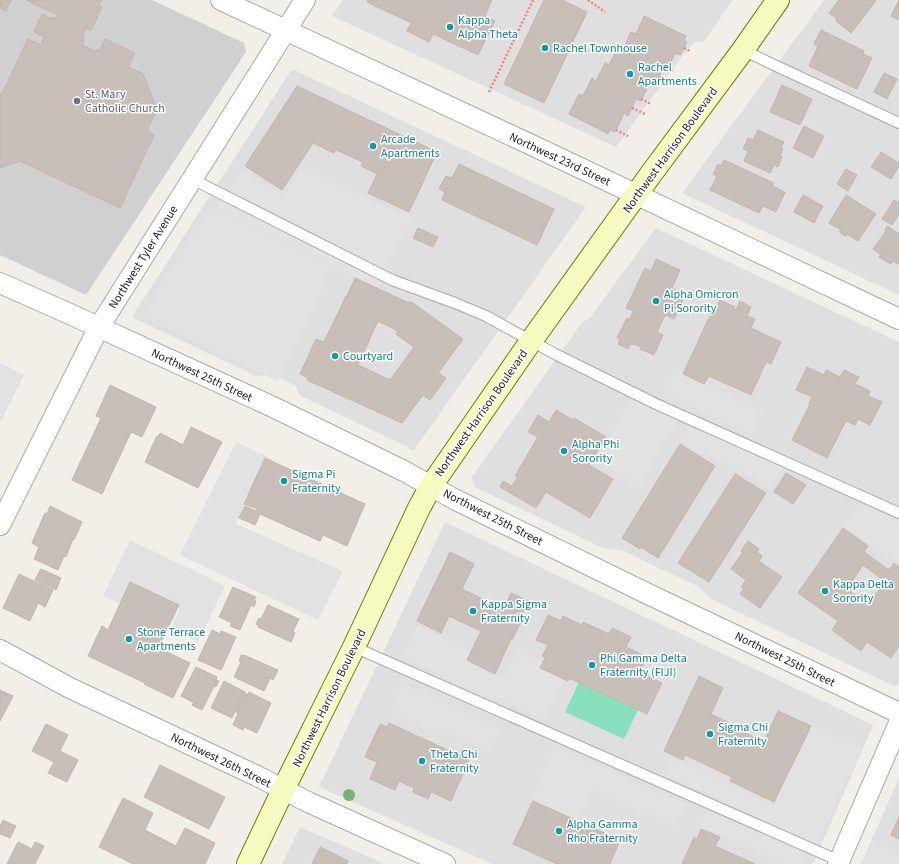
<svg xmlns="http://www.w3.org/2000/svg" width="899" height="864" viewBox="0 0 899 864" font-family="'Source Sans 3',sans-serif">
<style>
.residential{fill:#e0dfdf}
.religious{fill:#d0d0d0}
.pitch{fill:#88e0be}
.parking{fill:#e2e2e2}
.building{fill:#c7bfb8;stroke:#c4b6ab;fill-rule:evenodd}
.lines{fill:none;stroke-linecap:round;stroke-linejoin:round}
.lane-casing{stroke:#a9a9a9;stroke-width:12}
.street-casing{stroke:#a9a9a9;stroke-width:22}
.secondary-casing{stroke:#707d05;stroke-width:24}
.path{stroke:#fa8072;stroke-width:2.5;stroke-dasharray:2 2;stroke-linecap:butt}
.lane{stroke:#fff;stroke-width:10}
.street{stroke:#fff;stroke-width:20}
.secondary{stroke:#f7fabf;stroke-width:22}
.tree{fill:#74b475}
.culture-dot{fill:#0f9aa8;stroke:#fff;stroke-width:1.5}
.worship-dot{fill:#6b7280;stroke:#fff;stroke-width:1.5}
.labels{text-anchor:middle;stroke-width:3;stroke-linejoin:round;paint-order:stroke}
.culture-label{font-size:12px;fill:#0d838f;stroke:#fff;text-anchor:start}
.worship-label{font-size:12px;fill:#5b616d;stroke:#fff;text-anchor:start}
.street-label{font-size:12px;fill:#222;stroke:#fff}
</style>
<rect width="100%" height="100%" fill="#f2efe9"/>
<g class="residential">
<polygon points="343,0 733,0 705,40 702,42 696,42 689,47 616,147 332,16"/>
<polygon points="824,0 899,0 899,295 682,193"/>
<polygon points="294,70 586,207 414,450 299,395 296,386 270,374 260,376 254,375 134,318 133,315 290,72"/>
<polygon points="656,228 899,342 899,682 896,687 709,598 699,587 621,550 605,549 475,487 472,477 583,321 589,319"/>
<polygon points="445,522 873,725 815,860 812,864 492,864 319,787"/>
<polygon points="899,778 899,864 861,864"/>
<polygon points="300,827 385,864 282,864"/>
</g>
<polygon class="religious" points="0,0 152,0 244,43 246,52 86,295 0,255"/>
<polygon class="pitch" points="579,682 638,710 624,739 565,712"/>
<g class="parking">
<polygon points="301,168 410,218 377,287 216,208 243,170 282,195"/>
<polygon points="213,208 332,267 278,381 141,317 154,304 152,296"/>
<polygon points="0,363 24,375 0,423"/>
<polygon points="674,370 762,411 752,434 663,393"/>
<polygon points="634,394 678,419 638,489 628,484 625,476 596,460"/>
<polygon points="689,424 784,468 771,488 738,470 679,442"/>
<polygon points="236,442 268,457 236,524 343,571 318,620 180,555"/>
<polygon points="860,503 899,523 899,564 844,527"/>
<polygon points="130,540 225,586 198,642 171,629 180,609 132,586 123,605 103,596"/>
<polygon points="417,626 471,651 467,661 504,678 517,650 543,662 541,667 564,679 545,721 496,697 494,701 403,657"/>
<polygon points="403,684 501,729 490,753 448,734 446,737 391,712"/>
<polygon points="812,725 862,748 817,845 664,774 672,758 774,806"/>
<polygon points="555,746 685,804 675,826 593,789 578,821 531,800"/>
<polygon points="708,810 804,853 799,864 785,864 700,826"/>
<polygon points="873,841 899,853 899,864 862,864"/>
</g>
<g class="building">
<polygon points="0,0 11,0 6,11 0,8"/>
<polygon points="26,0 101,0 99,6 102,7 91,30 86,28 83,35 84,41 82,45 95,51 100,49 105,39 135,53 128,67 143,74 157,109 148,128 149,131 148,132 154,135 120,208 20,161 0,168 0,93 2,94 28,39 41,45 44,37 34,32 42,14 53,19 53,17 56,18 58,15"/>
<polygon points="368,0 492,0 485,16 495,21 478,55 433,34 429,42 407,31 411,23 367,2"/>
<polygon points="544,0 562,0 587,12 544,103 504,84"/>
<polygon points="839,0 874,0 876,1 851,33 836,21 837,19 829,13"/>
<polygon points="899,0 899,20 891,16"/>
<polygon points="644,16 686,36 684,40 687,42 680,55 675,53 667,71 663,69 654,86 649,84 641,101 636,99 628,116 624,113 615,132 610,130 608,134 569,114 579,94 583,96 592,78 596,81 605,63 609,65 618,47 623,50 631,32 636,34"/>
<polygon points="821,30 864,51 863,54 872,58 857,89 809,66 818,46 814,44"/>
<polygon points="884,73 897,79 887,99 874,92"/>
<polygon points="782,85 812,99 800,125 770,112"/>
<polygon points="297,86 437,152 409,212 368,193 377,174 361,166 363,162 336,150 334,153 313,143 282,190 245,166"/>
<polygon points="804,126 824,136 813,158 793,148"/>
<polygon points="758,130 784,142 781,148 783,149 780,156 782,157 778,167 774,165 770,173 744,161 748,151 743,149 748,138 753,140"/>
<polygon points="881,152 899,163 899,166 891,179 871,167"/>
<polygon points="724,160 774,183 772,186 785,192 776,212 763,206 759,213 710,190 717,176 713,174 718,164 721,166"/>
<polygon points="459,164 554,209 537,245 442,200 445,192 439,189 446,176 452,178"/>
<polygon points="846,169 857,175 848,191 837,184"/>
<polygon points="803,195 823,206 814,223 794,212"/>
<polygon points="846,195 876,214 858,241 847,234 846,236 839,232 841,230 829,223"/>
<polygon points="894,200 899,203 899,214 892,225 882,219"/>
<polygon points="887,226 899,234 899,265 893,261 891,264 879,257 881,255 873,249 886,231 885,230"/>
<polygon points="418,228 438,237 433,247 413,238"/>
<polygon points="656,259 680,270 672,288 685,295 674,319 665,315 657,332 663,335 654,355 640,349 641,347 634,344 633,345 630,344 628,349 618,344 620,339 617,338 627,318 630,319 633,311 626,308 645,268 651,271"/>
<path d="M355 278 409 303 410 301 463 339 438 373 446 378 430 400 423 395 402 423 307 380 308 378 300 374 316 339 324 342 346 296H347ZM378 321 398 331 396 334 414 347 390 380 358 365Z"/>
<polygon points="720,300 735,307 733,309 736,310 740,301 751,307 747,316 755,319 751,328 781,342 771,364 766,362 751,395 709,376 704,384 683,374 715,305 717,306"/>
<polygon points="807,367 824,375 826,370 840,377 844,370 859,377 855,384 870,391 868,396 882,402 870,425 858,419 855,425 846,421 827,458 792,440 810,404 809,403 812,397 796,390"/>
<polygon points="110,385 156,407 142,437 131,432 102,494 72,480 101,418 96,416"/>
<polygon points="556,410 573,420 574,418 606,437 589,465 613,479 590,518 546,492 536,508 500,487 503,481 512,486 518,477 515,476 538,437 528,432 538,415 549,422"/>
<polygon points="191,427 222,442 198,488 145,462 157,436 159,436 160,433 183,445"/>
<polygon points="680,444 715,466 658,558 641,547 640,549 622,538"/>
<polygon points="265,458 365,504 347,546 323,535 320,541 260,514 255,525 239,518 245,506 256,511 257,509 244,504"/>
<polygon points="786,473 806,485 793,504 774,492"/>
<polygon points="735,474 766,493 709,582 678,563"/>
<polygon points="50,506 82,522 74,540 73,539 66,557 64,556 58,570 34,559 39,547 32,543 45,513 47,514"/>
<path d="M843 528 868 546 864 552 889 570 894 563 899 567V646L891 658 867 642 861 651 832 630 838 621 798 593ZM863 565 885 581 869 605 847 589Z"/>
<polygon points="748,541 759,549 757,552 762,556 759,561 782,577 760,608 740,594 744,589 741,587 746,580 731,569 743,552 741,551"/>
<polygon points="450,552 474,564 462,589 493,604 494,602 505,607 511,593 529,601 522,615 524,616 512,640 511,639 495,674 467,660 481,631 449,616 441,633 417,621"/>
<polygon points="41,569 61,578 56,590 35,580"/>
<polygon points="19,574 53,590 45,607 38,603 30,621 3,608"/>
<polygon points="130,582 179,605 156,652 159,654 161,649 190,663 173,698 144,684 145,683 88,656 102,626 108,630"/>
<polygon points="233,587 256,597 254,600 256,601 254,607 251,605 240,630 230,626 232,623 219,617"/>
<polygon points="268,605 299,619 293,631 295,633 291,642 258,627 258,625 256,624 259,618 261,619"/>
<polygon points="548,615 561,621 563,616 582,625 583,622 609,634 612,628 631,637 626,647 647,657 639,673 662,683 647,714 569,678 568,681 540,668 545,658 542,656 548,645 536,640"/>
<polygon points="212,630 220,634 221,631 236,637 221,670 198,660"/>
<polygon points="241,655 244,656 244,655 278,670 273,680 270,678 264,691 234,677 241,662 239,661"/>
<polygon points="196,667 217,677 216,680 219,681 216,687 214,686 202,710 192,705 194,703 181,696"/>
<polygon points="699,676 723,688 711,714 728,722 727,724 764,742 778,711 811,726 774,802 730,781 732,777 685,755 683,760 664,751"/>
<polygon points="224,681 245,692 232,718 211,708"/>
<polygon points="0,690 13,696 0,721"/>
<polygon points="249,692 271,703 257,733 244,727 243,730 233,725 238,713 236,712 245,693 248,695"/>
<polygon points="389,723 469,760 451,801 431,792 428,799 413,792 414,788 399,781 395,790 370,779 377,762 365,757 380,724 387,727"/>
<polygon points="46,724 68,735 60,751 78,760 67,782 48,773 54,762 32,751"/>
<polygon points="160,765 225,797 209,829 144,797"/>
<polygon points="123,798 153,813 145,830 176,846 185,828 215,843 205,864 133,864 99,847"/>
<polygon points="533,801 620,840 610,864 557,864 513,844"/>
<polygon points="899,817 899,839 891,835"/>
<polygon points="3,820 16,826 10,838 0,834 0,827"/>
<polygon points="701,829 720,837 715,846 755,864 682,864 694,837 697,839"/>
<polygon points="18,842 32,849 35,842 44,846 35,864 7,864"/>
<polygon points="320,847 348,861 347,864 312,864"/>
</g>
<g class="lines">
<defs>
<g id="lane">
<polyline points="743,50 772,64 899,123"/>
<polyline points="192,179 392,280 455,303 486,316 555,354 656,404 899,513"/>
<polyline points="354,647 842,862"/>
</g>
<g id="street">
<polyline points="221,0 538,148 899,319"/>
<polyline points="0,283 72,315 273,407 404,471 454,499 646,593 899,713"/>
<polyline points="0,525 99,327 305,0"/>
<polyline points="0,650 70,688 257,776 308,802 445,864"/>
<polyline points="838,864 899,723"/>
</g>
<polyline id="secondary" points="248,864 283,790 354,647 419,508 431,486 531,341 651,174 743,50 778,0"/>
</defs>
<use href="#lane" class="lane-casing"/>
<use href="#street" class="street-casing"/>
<use href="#secondary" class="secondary-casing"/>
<g class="path">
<polyline points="588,0 605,12"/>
<polyline points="684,48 690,51"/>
<polyline points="668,68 675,72"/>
<polyline points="659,77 667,81"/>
<polyline points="489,92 533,0"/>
<polyline points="641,99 651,104"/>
<polyline points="632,108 645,114"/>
<polyline points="616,130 628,136"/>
</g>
<use href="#lane" class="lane"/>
<use href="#street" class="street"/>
<use href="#secondary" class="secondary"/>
</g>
<circle class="tree" cx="349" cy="795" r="6"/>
<g class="culture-dot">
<circle cx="450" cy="27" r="4"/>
<circle cx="545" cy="48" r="4"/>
<circle cx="630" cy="74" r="4"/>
<circle cx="373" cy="146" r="4"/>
<circle cx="656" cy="301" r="4"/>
<circle cx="335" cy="356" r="4"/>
<circle cx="564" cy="451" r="4"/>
<circle cx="284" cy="481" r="4"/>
<circle cx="825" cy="591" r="4"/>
<circle cx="473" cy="611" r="4"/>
<circle cx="129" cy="639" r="4"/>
<circle cx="592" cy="665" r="4"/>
<circle cx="710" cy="734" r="4"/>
<circle cx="422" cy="761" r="4"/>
<circle cx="559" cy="831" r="4"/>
</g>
<circle class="worship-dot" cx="77" cy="101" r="4"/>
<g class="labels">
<g class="culture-label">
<text x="458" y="24">Kappa<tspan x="458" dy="14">Alpha Theta</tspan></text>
<text x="553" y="52">Rachel Townhouse</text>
<text x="638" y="71">Rachel<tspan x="638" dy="14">Apartments</tspan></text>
<text x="381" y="143">Arcade<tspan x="381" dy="14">Apartments</tspan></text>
<text x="664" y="298">Alpha Omicron<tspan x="664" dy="14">Pi Sorority</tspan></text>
<text x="343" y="360">Courtyard</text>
<text x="572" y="448">Alpha Phi<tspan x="572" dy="14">Sorority</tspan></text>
<text x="292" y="478">Sigma Pi<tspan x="292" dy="14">Fraternity</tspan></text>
<text x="833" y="588">Kappa Delta<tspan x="833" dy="14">Sorority</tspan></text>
<text x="481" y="608">Kappa Sigma<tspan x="481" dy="14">Fraternity</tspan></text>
<text x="137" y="636">Stone Terrace<tspan x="137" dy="14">Apartments</tspan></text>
<text x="600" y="662">Phi Gamma Delta<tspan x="600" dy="14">Fraternity (FIJI)</tspan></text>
<text x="718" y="731">Sigma Chi<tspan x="718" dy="14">Fraternity</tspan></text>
<text x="430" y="758">Theta Chi<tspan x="430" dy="14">Fraternity</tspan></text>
<text x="567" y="828">Alpha Gamma<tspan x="567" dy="14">Rho Fraternity</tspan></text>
</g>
<g class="worship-label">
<text x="85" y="98">St. Mary<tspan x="85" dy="14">Catholic Church</tspan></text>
</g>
<g class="street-label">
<text transform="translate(670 150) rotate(-54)" y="4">Northwest Harrison Boulevard</text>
<text transform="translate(560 159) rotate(25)" y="4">Northwest 23rd Street</text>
<text transform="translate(143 257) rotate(-58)" y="4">Northwest Tyler Avenue</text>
<text transform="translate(202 375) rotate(25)" y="4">Northwest 25th Street</text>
<text transform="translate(481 413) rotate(-55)" y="4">Northwest Harrison Boulevard</text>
<text transform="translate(493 517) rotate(27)" y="4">Northwest 25th Street</text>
<text transform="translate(785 659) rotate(26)" y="4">Northwest 25th Street</text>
<text transform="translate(329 698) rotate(-64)" y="4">Northwest Harrison Boulevard</text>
<text transform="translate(221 760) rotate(26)" y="4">Northwest 26th Street</text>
</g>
</g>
</svg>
